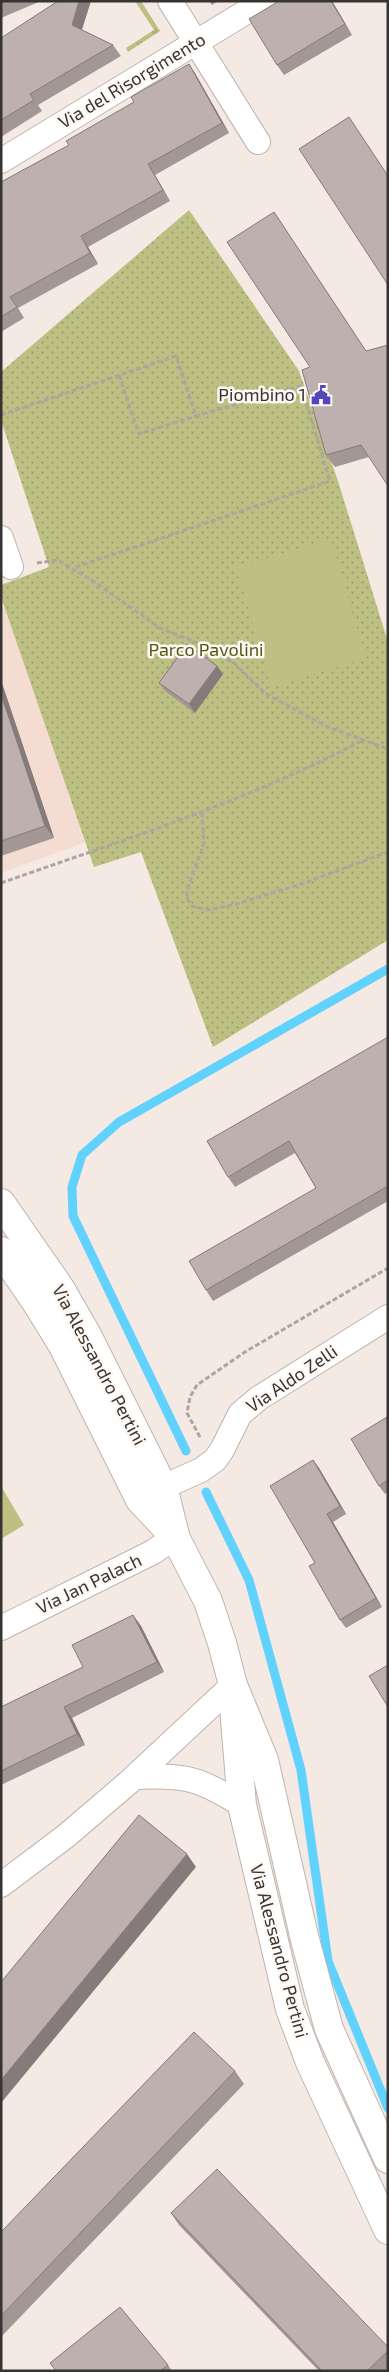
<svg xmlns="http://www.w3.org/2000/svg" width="389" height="2372" viewBox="0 0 389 2372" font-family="'Exo 2',sans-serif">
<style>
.commercial{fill:#f5dcd3}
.grass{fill:url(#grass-tufts)}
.park{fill:url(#park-dots)}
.pitch{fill:#bdc083}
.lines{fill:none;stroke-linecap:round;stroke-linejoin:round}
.stream{stroke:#61d2fd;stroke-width:9}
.street-casing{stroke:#bfb4ae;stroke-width:26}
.secondary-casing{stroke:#bfb4ae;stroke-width:30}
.path{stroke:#ada5a0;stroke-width:3;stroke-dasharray:5 2.5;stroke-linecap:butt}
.street{stroke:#fff;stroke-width:24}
.secondary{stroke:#fff;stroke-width:28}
.wall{fill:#a39796}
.shaded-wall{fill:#847b7a}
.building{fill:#bdb0af;stroke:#847b7a}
.labels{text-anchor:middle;stroke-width:5;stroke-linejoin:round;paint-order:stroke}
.street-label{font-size:18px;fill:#383432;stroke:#fef8f4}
.poi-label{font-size:18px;fill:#383432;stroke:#fef8f4;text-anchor:end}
.park-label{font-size:18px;fill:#565811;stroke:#fef8f4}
</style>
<defs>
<pattern id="grass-tufts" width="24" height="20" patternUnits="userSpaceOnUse" patternTransform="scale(1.25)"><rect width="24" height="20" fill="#bdc083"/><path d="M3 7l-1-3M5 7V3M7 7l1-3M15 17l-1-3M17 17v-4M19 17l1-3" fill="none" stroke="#9b9d6c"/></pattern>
<pattern id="park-dots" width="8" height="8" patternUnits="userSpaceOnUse" patternTransform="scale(1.25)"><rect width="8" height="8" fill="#bdc083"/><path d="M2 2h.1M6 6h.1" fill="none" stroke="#9b9d6c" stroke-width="1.8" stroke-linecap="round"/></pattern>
</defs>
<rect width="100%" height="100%" fill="#f4e9e3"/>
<polygon class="commercial" points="6,607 86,842 1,873 1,609"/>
<polygon class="grass" points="135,1 141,1 160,31 128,52 126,48 154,30"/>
<polygon class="park" points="189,210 299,371 338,481 388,642 388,940 213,1047 141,852 94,867 1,597 1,585 49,567 1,420 1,372"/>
<g class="pitch">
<polygon points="331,539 366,659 271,687 236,567"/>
<polygon points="1,1486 24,1525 1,1539"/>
</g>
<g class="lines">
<g class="stream">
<polyline points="186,1451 73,1216 72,1187 82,1155 119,1122 388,969"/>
<polyline points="206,1492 249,1580 301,1770 328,1961 388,2108"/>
</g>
<defs>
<g id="street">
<polyline points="170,1 258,142"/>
<polyline points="1,161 264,1"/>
<polyline points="1,538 11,567"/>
<polyline points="163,1487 201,1470 215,1460 222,1450 240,1414 259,1398 388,1317"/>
<polyline points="1,1628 153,1552 175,1537"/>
<path d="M135 1777C186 1775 199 1778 242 1805"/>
<polyline points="1,1885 66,1836 128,1783 233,1685"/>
</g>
<g id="secondary">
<polyline points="1,1203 60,1288 87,1335 163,1487 175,1535"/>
<polyline points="1,1251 36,1302 63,1346 140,1500 175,1537 208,1601 222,1643 233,1685 264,1760 304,1936 329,2029 388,2159"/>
<polyline points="234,1707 242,1805 290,2009 310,2062 388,2230"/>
</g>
</defs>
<use href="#street" class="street-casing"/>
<use href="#secondary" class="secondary-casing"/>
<g class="path">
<polyline points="119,375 139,434 196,416"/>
<polyline points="1,415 176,356 196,416 301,386 330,481 73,568"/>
<polyline points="37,563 58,560 96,583 160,628 195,642 234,663 265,693 328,727 388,749"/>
<polyline points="202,812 204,843 187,890 187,898 192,906 208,910 236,904 304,883 388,852"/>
<path d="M1 883C123 840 248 801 363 740"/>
<polyline points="200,1437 187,1413 190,1397 197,1385 245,1352 388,1268"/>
</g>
<use href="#street" class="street"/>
<use href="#secondary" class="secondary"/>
</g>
<g class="wall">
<polygon points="1,1 41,1 1,18"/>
<polygon points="209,1 218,1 212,5"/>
<polygon points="332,1 352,35 284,75 277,65"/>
<polygon points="82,30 113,45 121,56 38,105 42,111 1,137 1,38"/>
<polygon points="189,64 196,75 229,133 155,175 170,201 88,247 98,264 18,308 24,318 1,332 1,182 69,145 134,102"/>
<polygon points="274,212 366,351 369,457 335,467 326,455 310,367"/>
<polygon points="217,666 223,674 195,713 165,691 159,683"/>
<polygon points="1,682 54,838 1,856"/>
<polygon points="388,1037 388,1201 213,1301 206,1290 316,1188 295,1153 235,1187 228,1177"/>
<polygon points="388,1418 388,1492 385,1494 379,1486"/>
<polygon points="313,1460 319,1468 346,1514 333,1522 382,1607 346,1628 340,1620 315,1563"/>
<polygon points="133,1615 141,1626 164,1672 72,1718 85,1745 1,1785 1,1707 83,1667"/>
<polygon points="235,2071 244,2084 1,2337 1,2232"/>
<polygon points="171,2213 388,2347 388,2371 319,2371 179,2225"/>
<polygon points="50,2363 168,2365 172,2371 56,2371"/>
</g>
<g class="shaded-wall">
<polygon points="79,1 91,1 80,36 72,25"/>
<polygon points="331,1 332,1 352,35 345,24"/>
<polygon points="189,64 196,75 229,133 222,123"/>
<polygon points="148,164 155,175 170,201 163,190"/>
<polygon points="81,236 88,247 98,264 90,253"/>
<polygon points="217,666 223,674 195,713 189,704"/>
<polygon points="1,682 2,683 54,838 45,826 1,694"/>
<polygon points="313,1460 319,1468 346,1514 340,1506"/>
<polygon points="327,1514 333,1522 382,1607 376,1598"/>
<polygon points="133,1615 141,1626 164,1672 157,1662"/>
<polygon points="64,1707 72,1718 85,1745 77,1734"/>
<polygon points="187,1854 196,1867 1,2103 1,2080"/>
</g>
<g class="building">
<polygon points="58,1 79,1 72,25 113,45 30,94 34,100 1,120 1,38"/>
<polygon points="279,1 331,1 345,24 277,65 249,19"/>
<polygon points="189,64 222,123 148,164 163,190 81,236 90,253 10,297 17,307 1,317 1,182 69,145 66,141 134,102 131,97"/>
<polygon points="349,117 388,176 388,285 299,149"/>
<polygon points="274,212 366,351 388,345 388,486 361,445 326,455 302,370 310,367 227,242"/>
<polygon points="187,644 217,666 189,704 159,683"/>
<polygon points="1,694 45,826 1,841"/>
<polygon points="388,1037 388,1186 206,1290 189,1261 316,1188 289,1141 228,1177 207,1141"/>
<polygon points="387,1417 388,1480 379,1486 351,1439"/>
<polygon points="313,1460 340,1506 327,1514 376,1598 340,1620 309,1566 315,1563 270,1486"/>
<polygon points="133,1615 157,1662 64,1707 77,1734 1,1771 1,1707 83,1667 72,1645"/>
<polygon points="388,1665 388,1707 369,1676"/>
<polygon points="139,1815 187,1854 1,2080 1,1982"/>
<polygon points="194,2032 235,2071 1,2316 1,2232"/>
<polygon points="217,2169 388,2347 388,2351 367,2371 322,2371 171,2213"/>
<polygon points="120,2307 168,2365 160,2371 56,2371 50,2363"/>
</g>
<defs>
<symbol id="civic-bare" viewBox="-9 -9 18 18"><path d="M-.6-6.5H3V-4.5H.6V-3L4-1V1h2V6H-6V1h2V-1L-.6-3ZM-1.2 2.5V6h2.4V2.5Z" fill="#5346bd" stroke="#fef8f4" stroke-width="2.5" paint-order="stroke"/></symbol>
</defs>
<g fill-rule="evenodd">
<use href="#civic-bare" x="307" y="381" width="28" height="28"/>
</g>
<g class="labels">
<g class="street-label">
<text transform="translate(132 81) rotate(-31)" y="6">Via del Risorgimento</text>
<text transform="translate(99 1365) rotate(62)" y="6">Via Alessandro Pertini</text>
<text transform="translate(292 1379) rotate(-34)" y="6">Via Aldo Zelli</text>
<text transform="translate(89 1584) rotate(-26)" y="6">Via Jan Palach</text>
<text transform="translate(279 1951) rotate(75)" y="6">Via Alessandro Pertini</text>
</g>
<g class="poi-label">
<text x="306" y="401">Piombino 1</text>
</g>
<g class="park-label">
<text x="206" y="656">Parco Pavolini</text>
</g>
</g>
<rect width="389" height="2372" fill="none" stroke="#383432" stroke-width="5"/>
</svg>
